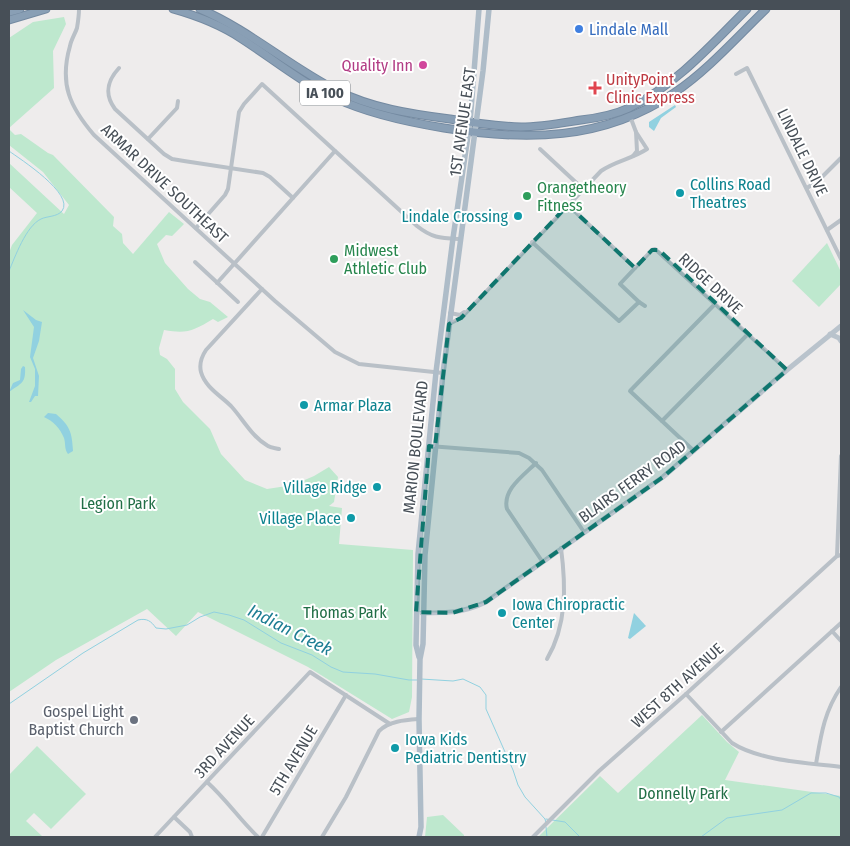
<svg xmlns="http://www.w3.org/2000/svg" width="850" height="846" viewBox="0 0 850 846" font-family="'Fira Sans Condensed',sans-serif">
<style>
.green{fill:#bee8ce}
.water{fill:#91d1e0}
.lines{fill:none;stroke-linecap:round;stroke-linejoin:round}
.stream{stroke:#91d1e0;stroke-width:1}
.highway-casing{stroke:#748aa1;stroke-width:9}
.street{stroke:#b9c0c7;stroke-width:4}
.secondary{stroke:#b9c3cc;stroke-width:5}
.primary{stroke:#aebcc8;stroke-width:5.5}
.highway{stroke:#899fb5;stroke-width:7}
.marked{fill:#0f766e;fill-opacity:0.2;stroke:#0f766e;stroke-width:4;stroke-dasharray:10 6;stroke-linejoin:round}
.shop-dot{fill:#3f7fe0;stroke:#fff;stroke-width:2}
.hotel-dot{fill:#d1479c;stroke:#fff;stroke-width:2}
.health-dot{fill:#e0444e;stroke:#fff;stroke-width:2}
.culture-dot{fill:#0f9aa8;stroke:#fff;stroke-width:2}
.leisure-dot{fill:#2e9e5b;stroke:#fff;stroke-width:2}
.worship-dot{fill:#6b7280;stroke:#fff;stroke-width:2}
.labels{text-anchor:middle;stroke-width:4;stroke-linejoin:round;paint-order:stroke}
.shield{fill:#fff;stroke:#7e8489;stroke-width:1}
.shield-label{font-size:15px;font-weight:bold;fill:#474f57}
.shop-label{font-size:16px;fill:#366cbe;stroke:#fff;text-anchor:start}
.hotel-label{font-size:16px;fill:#b23c85;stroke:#fff;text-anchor:end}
.health-label{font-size:16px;fill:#be3a42;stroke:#fff;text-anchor:start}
.street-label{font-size:16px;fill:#474f57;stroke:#fff}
.culture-label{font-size:16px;fill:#0d838f;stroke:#fff;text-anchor:start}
.leisure-label{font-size:16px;fill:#27864d;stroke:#fff;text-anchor:start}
.park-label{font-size:16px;fill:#216e46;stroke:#fff}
.worship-label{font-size:16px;fill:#5b616d;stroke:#fff;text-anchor:end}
.water-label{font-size:18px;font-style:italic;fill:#1d7d93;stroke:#fff}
</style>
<rect width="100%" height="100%" fill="#eeecec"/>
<g class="green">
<polygon points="64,17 66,24 53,51 54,88 9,128 9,38 33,22"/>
<path d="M9 129 15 135 21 134 48 153 53 155 114 217 113 226 122 234 123 243 133 254 169 212 184 224 172 236 166 235 157 244 165 263 188 289 200 299 210 302 228 317 218 322 213 319C193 331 187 334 164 330L159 348 160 355 167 359 175 369V389L183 402 210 429 221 454 245 480 267 489 293 485 314 476 329 467 338 477 334 502 329 506 342 508 339 544 413 550 412 697 409 712 392 719 308 667 198 612 176 636 147 609 56 660 9 692V253L12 245 37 213 9 187V163L64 214 69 205 43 172 9 145Z"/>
<polygon points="827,243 841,272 841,284 819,307 792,281"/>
<polygon points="702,715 727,742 739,752 725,780 841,796 841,837 538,837 600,776 618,793"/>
<polygon points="37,746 86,794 51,829 34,813 26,821 43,837 9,837 9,775"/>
<polygon points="443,815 464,835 464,837 425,837 427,817"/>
</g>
<g class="water">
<polygon points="675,105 676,107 661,118 654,131 649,127 649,122"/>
<polygon points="23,310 36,320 42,322 39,341 33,358 39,376 38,396 35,396 31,402 29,402 35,386 35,369 30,357 34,327"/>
<path d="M23 366 25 367C26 384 21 383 9 392L13 383 20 380 21 369Z"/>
<path d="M48 413 56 414C70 426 72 432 73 451L68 454C64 448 66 445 64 438 60 428 53 421 44 417Z"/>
<polygon points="634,613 646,626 630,639 628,638"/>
</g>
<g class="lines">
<g class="stream">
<path d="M9 151C20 159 75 194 62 211 57 217 47 216 41 219 26 226 15 257 9 271"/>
<polyline points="421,679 453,681 463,679 480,687 486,695 486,709 513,770 518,785 525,797 545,819 546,823"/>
<path d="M9 704 83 653 138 620C147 618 151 621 156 628L166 629 187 625 200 617 214 612 229 615 244 620 281 643 312 655 331 667 343 672 375 674 409 680H417"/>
<polyline points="546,819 565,822 580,837"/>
<polyline points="546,827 547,837"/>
<polyline points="701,837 727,818 782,810 811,793 826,793 839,797 841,800"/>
</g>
<defs>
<g id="highway">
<path d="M173 9C198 16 221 25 242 39 273 59 302 83 335 98 369 114 407 122 444 128 525 141 603 141 674 93 708 70 736 38 766 9"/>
<path d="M200 9C249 30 289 66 336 90 371 108 411 114 450 119 473 123 497 126 521 127 541 127 562 123 581 120 598 118 614 115 629 108 676 85 711 45 747 9"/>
<polyline points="9,12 20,9"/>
<polyline points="9,20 46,9"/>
</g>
</defs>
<use href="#highway" class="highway-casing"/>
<g class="street">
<path d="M79 9C79 15 78 22 77 28 75 34 71 40 70 46 59 84 70 107 94 135L275 301 335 352 359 364 443 373"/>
<path d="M119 68C107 81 104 94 115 109L164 154 172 159 184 161 263 173 270 177 293 198"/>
<polyline points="736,74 747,68 841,259"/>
<polyline points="148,139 177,108 178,101"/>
<polyline points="540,149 583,189"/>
<polyline points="633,156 637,151 636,132"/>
<polyline points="807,188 819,180 841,158"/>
<polyline points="568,205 635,268"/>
<path d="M196 228 225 195 228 189 239 112 244 104 262 84 417 226C432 238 440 238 460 239"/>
<polyline points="827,230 841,220"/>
<polyline points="532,242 619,321 639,302"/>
<polyline points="195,262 238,302"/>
<polyline points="217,283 335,151"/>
<path d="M262 289 206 350C202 356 199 364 201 372 205 387 221 396 231 406 243 419 252 437 268 446 271 448 276 448 279 449"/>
<polyline points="645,306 639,302 620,284 652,250 655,249 787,370"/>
<polyline points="450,313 460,315 464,312"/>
<path d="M449 324 461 318 601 171C615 161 632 159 647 149L636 132 630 116"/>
<polyline points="662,421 748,334"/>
<polyline points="429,446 519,453 529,458 542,470 584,532"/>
<polyline points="694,451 630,391 715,304"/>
<path d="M536 463C524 475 502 490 507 509L542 561"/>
<polyline points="837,556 841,456"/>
<polyline points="832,631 841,641"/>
<path d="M547 659C567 625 566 586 561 548"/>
<path d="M686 694 732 743C760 761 808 763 841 767"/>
<polyline points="721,732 841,623"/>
<path d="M816 764C821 735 824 712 841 687"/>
<path d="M207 782C226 799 240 820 258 837"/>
<polyline points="174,817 190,832 192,837"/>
<polyline points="155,837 310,672 390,724"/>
<polyline points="262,837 346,695"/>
<path d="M322 837 346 797 379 731C389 721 405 720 419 719"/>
<polyline points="533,837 599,771 686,694 837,556 841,555"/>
</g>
<g class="secondary">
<polyline points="830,334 839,338 841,341"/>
<path d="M422 613C447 613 463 613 486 602L663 477 787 370 841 326"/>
</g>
<g class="primary">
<polyline points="419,657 416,645 418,554 436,372 453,238 470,122 479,9"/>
<polyline points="419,837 421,827 419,719 420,659 423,644 425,555 443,373 483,71 489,9"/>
</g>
<use href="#highway" class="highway"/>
</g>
<path class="marked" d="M568 205 635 268 652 250H659L787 370 663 477 486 602 452 613 416 612 429 446 435 447 449 324 461 318Z"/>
<circle class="shop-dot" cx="579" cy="29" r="5"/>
<circle class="hotel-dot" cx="423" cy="65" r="5"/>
<path class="health-dot" d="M592.5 80.5h5v5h5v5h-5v5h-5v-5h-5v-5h5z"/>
<g class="culture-dot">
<circle cx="680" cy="193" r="5"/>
<circle cx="518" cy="216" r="5"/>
<circle cx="304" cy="405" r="5"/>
<circle cx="377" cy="487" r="5"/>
<circle cx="351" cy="518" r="5"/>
<circle cx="502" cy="613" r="5"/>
<circle cx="395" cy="748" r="5"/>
</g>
<g class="leisure-dot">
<circle cx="527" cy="196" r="5"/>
<circle cx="334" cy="259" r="5"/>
</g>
<circle class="worship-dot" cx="134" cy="720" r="5"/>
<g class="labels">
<rect class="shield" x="300" y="80.5" width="50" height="25" rx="4"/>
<g class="shield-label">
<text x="325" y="98">IA 100</text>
</g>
<g class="shop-label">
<text x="589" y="35">Lindale Mall</text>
</g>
<g class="hotel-label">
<text x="413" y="71">Quality Inn</text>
</g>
<g class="health-label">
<text x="606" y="85">UnityPoint<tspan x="606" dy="18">Clinic Express</tspan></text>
</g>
<g class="street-label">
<text transform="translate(462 122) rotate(-82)" y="6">1ST AVENUE EAST</text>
<text transform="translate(803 152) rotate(64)" y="6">LINDALE DRIVE</text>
<text transform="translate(165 183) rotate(43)" y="6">ARMAR DRIVE SOUTHEAST</text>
<text transform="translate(711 283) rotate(43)" y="6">RIDGE DRIVE</text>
<text transform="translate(415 447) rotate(-84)" y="6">MARION BOULEVARD</text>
<text transform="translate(632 481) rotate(-36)" y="6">BLAIRS FERRY ROAD</text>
<text transform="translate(677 685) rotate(-42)" y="6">WEST 8TH AVENUE</text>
<text transform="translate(224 746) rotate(-47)" y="6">3RD AVENUE</text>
<text transform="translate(293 760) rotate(-59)" y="6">5TH AVENUE</text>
</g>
<g class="culture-label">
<text x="690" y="190">Collins Road<tspan x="690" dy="18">Theatres</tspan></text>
<text x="508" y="222" text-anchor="end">Lindale Crossing</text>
<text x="314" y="411">Armar Plaza</text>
<text x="367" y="493" text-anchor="end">Village Ridge</text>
<text x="341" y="524" text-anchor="end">Village Place</text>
<text x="512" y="610">Iowa Chiropractic<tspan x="512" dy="18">Center</tspan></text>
<text x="405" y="745">Iowa Kids<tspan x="405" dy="18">Pediatric Dentistry</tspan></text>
</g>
<g class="leisure-label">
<text x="537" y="193">Orangetheory<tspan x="537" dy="18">Fitness</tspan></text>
<text x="344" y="256">Midwest<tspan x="344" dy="18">Athletic Club</tspan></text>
</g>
<g class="park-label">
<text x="118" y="509">Legion Park</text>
<text x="345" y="618">Thomas Park</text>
<text x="683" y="799">Donnelly Park</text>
</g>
<g class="worship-label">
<text x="124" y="717">Gospel Light<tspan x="124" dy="18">Baptist Church</tspan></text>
</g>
<g class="water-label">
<text transform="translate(290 630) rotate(27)" y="6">Indian Creek</text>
</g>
</g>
<rect width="850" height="846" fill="none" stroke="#474f57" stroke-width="20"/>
</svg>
